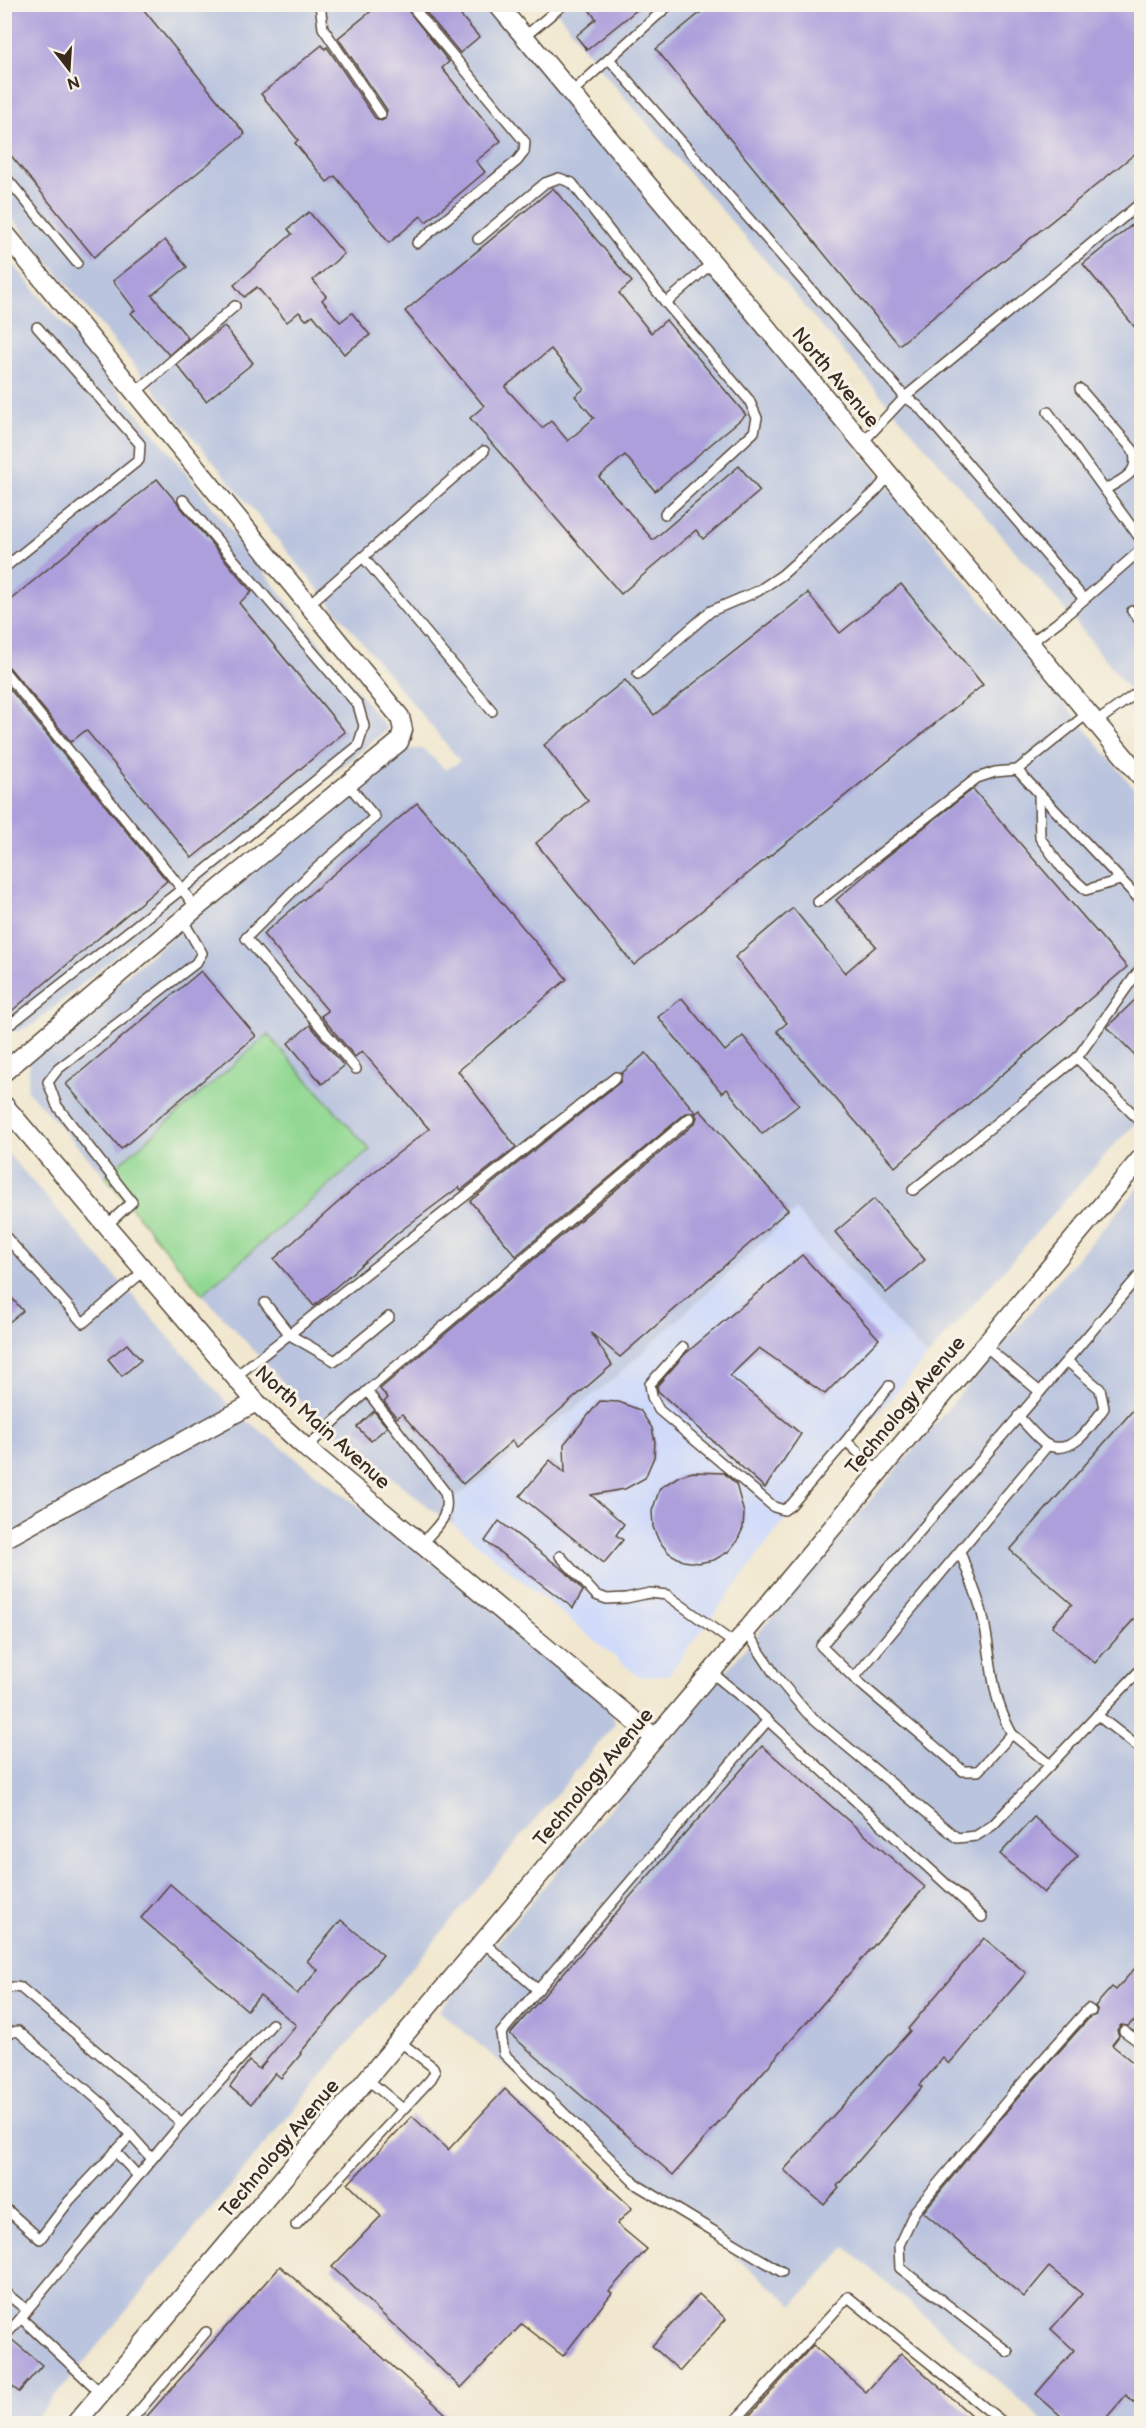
<svg xmlns="http://www.w3.org/2000/svg" width="1146" height="2428" viewBox="0 0 1146 2428" font-family="'Balsamiq Sans',sans-serif">
<style>
.built{fill:#cfdafa}
.industrial{fill:#bac4de}
.green{fill:#92d892;stroke:#668158;stroke-width:1.5}
.building{fill:#ac9fdb;fill-rule:evenodd}
.lines{fill:none;stroke-linecap:round;stroke-linejoin:round}
.service-casing{stroke:#564638;stroke-width:12}
.minor-casing{stroke:#564638;stroke-width:21}
.service{stroke:#fff;stroke-width:9}
.minor{stroke:#fff;stroke-width:18}
.labels{text-anchor:middle;stroke-width:6;stroke-linejoin:round;paint-order:stroke}
.street-label{font-size:20px;fill:#3b2a1e;stroke:#f7f3e8}
</style>
<rect width="100%" height="100%" fill="#f7f3e8"/>
<filter id="ink" filterUnits="userSpaceOnUse"><feTurbulence type="fractalNoise" baseFrequency=".0167" numOctaves="2"/><feDisplacementMap in="SourceGraphic" scale="12" xChannelSelector="R" yChannelSelector="G"/><feConvolveMatrix kernelMatrix="1 2 1 2 8 2 1 2 1" color-interpolation-filters="sRGB"/></filter>
<filter id="wash" filterUnits="userSpaceOnUse"><feTurbulence type="fractalNoise" baseFrequency=".008" numOctaves="4" result="noise"/><feDisplacementMap in="SourceGraphic" scale="24" xChannelSelector="R" yChannelSelector="G"/><feGaussianBlur stdDeviation="1.35" result="paint"/><feColorMatrix in="noise" values="0 0 0 0 0 0 0 0 0 0 0 0 0 0 0 0 0 1.4 0 .05"/><feComposite in="paint" operator="in"/></filter>
<g filter="url(#wash)">
<rect width="100%" height="100%" fill="#f1e7ce"/>
<polygon class="built" points="797,1210 927,1357 786,1518 669,1674 654,1677 638,1676 453,1524 454,1499 610,1382"/>
<g class="industrial">
<polygon points="4,5 488,5 850,439 1141,797 1141,1118 1114,1145 927,1357 796,1211 610,1382 454,1499 453,1524 431,1509 310,1412 202,1294 370,1150 268,1036 105,1176 27,1090 30,1058 189,922 401,749 423,749 446,770 460,761 5,209"/>
<polygon points="552,5 1141,5 1141,705 1070,615 602,71"/>
<polygon points="4,253 168,450 387,729 34,1024 19,1031 4,1031"/>
<polygon points="4,1149 232,1409 609,1700 615,1724 32,2424 4,2423"/>
<polygon points="1141,1185 1141,2423 1046,2423 846,2247 793,2305 439,2011 1011,1334"/>
</g>
<polygon class="green" points="268,1035 370,1150 202,1294 105,1176"/>
<g id="blocks">
<g class="building">
<polygon points="4,4 139,4 245,134 94,257 4,147"/>
<polygon points="380,4 403,4 449,62 442,68 501,141 476,161 485,172 426,222 421,216 389,243 335,176 327,182 295,143 298,140 261,94 322,45 325,49 327,47 375,118 381,121 385,119 387,110 338,38"/>
<polygon points="419,4 451,4 479,37 460,53"/>
<polygon points="585,4 644,4 587,50 576,36 596,19"/>
<polygon points="711,4 1142,4 1142,148 899,345 656,49"/>
<path d="M553 188 632 282 619 293 651 333 666 320 746 415 655 491 625 455 599 477 653 540 739 466 760 491 703 539 696 530 621 594 470 418 484 406 405 311ZM551 349 584 389 575 396 594 418 568 441 551 421 542 428 505 387Z"/>
<polygon points="309,212 344,254 313,280 326,296 322,300 340,322 352,313 370,335 344,354 313,315 306,320 299,312 287,322 257,287 244,297 234,285 292,234 288,229"/>
<polygon points="1142,217 1142,336 1083,264"/>
<polygon points="165,240 187,267 152,295 188,338 169,355 131,313 135,310 113,281"/>
<polygon points="224,326 253,363 206,401 177,365"/>
<polygon points="157,479 252,592 239,603 345,732 192,858 86,730 71,742 9,667 4,664 4,605"/>
<polygon points="901,584 983,685 634,965 536,843 588,801 544,745 625,680 654,715 808,593 840,633"/>
<polygon points="4,682 167,881 8,1014 4,1013"/>
<polygon points="973,789 1127,967 895,1167 777,1031 787,1023 735,957 793,908 845,973 876,946 836,900 885,858"/>
<polygon points="417,803 567,979 458,1071 516,1147 461,1190 459,1187 399,1232 314,1306 274,1259 360,1183 429,1129 362,1051 355,1057 321,1016 328,1011 263,934"/>
<polygon points="201,971 256,1036 121,1149 66,1084"/>
<polygon points="1142,993 1142,1062 1107,1027"/>
<polygon points="682,998 725,1051 743,1036 799,1105 762,1134 727,1089 722,1093 658,1017"/>
<polygon points="310,1025 344,1066 322,1084 288,1043"/>
<polygon points="646,1053 696,1113 700,1110 788,1210 620,1357 591,1333 612,1365 517,1447 512,1441 463,1484 402,1414 397,1418 384,1402 388,1398 380,1389 695,1123 697,1117 695,1113 686,1113 516,1256 470,1201 620,1082 622,1073"/>
<polygon points="874,1199 925,1260 886,1293 835,1232"/>
<polygon points="802,1255 879,1339 825,1394 759,1348 730,1376 801,1434 765,1488 658,1391 657,1386 685,1354"/>
<polygon points="4,1289 23,1311 4,1326"/>
<polygon points="127,1344 141,1360 122,1376 108,1359"/>
<polygon points="1142,1400 1142,1610 1095,1663 1052,1626 1072,1604 1010,1550"/>
<polygon points="600,1401 619,1402 640,1410 652,1428 655,1442 654,1457 645,1478 625,1489 591,1495 624,1524 616,1535 623,1540 604,1563 520,1496 550,1460 565,1473 564,1444"/>
<polygon points="374,1411 387,1427 371,1441 357,1427"/>
<polygon points="693,1472 724,1473 736,1484 744,1513 743,1528 737,1541 728,1552 714,1560 698,1563 683,1561 669,1553 659,1541 653,1527 652,1511 660,1488 679,1476"/>
<polygon points="499,1521 566,1572 583,1591 573,1608 485,1541"/>
<polygon points="762,1746 925,1887 673,2175 510,2034"/>
<polygon points="1034,1817 1078,1856 1044,1893 1000,1854"/>
<polygon points="170,1884 297,1994 318,1970 307,1961 341,1920 383,1955 300,2053 301,2054 281,2078 275,2073 251,2104 230,2087 249,2061 259,2069 296,2025 260,1995 247,2010 141,1918"/>
<polygon points="984,1938 1026,1973 949,2064 943,2058 920,2085 922,2087 837,2186 839,2188 824,2205 784,2170 910,2031 908,2029"/>
<polygon points="1142,1960 1142,2028 1133,2021 1128,2026 1121,2025 1117,2030 1119,2036 1112,2045 1142,2070 1142,2409 1126,2395 1101,2424 1070,2424 1036,2394 1074,2350 1051,2329 1082,2294 1049,2267 1024,2297 923,2212 1021,2094 1090,2017 1096,2015 1098,2011 1095,2006 1112,1987 1116,1990"/>
<polygon points="505,2089 632,2208 617,2224 647,2249 609,2291 612,2293 563,2356 522,2324 461,2388 332,2267 381,2216 348,2184 412,2116 448,2150"/>
<polygon points="280,2266 435,2404 457,2424 140,2424"/>
<polygon points="699,2294 726,2319 680,2371 652,2346"/>
<polygon points="11,2339 42,2365 19,2392 4,2380 4,2347"/>
<polygon points="813,2345 866,2392 901,2353 981,2424 742,2424"/>
</g>
</g>
</g>
<g filter="url(#ink)">
<use href="#blocks" fill-opacity="0" stroke="#564638" stroke-width="1.5"/>
<g class="lines">
<defs>
<g id="service">
<polyline points="320,4 323,28 381,114"/>
<polyline points="410,4 525,142 524,152 517,161 417,243"/>
<polyline points="524,37 564,4"/>
<polyline points="609,59 905,397 1142,202"/>
<polyline points="571,93 670,4"/>
<polyline points="4,175 77,263"/>
<polyline points="478,239 545,183 559,178 572,183 666,303 712,263"/>
<path d="M1080 389 1133 450C1141 474 1123 478 1105 490"/>
<polyline points="135,393 235,306"/>
<polyline points="1048,412 1142,541"/>
<polyline points="862,443 905,397 918,406 1084,599"/>
<polyline points="665,514 754,432 757,418 749,400 666,303"/>
<polyline points="363,557 492,711"/>
<polyline points="4,568 139,460 140,444 37,327"/>
<polyline points="307,606 484,451"/>
<polyline points="1132,611 1142,623"/>
<polyline points="1029,644 1058,622 1142,549"/>
<polyline points="4,671 182,889 358,746 364,726 358,705 183,500"/>
<polyline points="638,674 711,611 758,591 782,575 875,492 889,476"/>
<polyline points="1095,723 1142,689"/>
<polyline points="1017,770 1142,902"/>
<polyline points="347,783 375,817 309,875 246,938 356,1069"/>
<polyline points="1039,794 1040,838 1062,868 1086,890 1120,880"/>
<polyline points="818,902 977,778 995,772 1017,770 1087,714"/>
<polyline points="4,1020 12,1023 182,889 196,908"/>
<polyline points="1077,1058 1142,1123"/>
<polyline points="913,1190 1077,1058 1142,966"/>
<polyline points="107,1225 132,1202 57,1106 48,1082 58,1069 196,963 202,953 182,919"/>
<polyline points="4,1235 83,1323 145,1270"/>
<polyline points="265,1303 290,1335 335,1361 389,1317"/>
<polyline points="984,1345 1040,1392 1142,1272"/>
<polyline points="683,1347 650,1384 652,1397 659,1410 774,1507 784,1510 791,1505 846,1441 889,1386"/>
<polyline points="235,1377 616,1077"/>
<path d="M367 1391 445 1492C451 1518 437 1526 421 1544"/>
<polyline points="1040,1392 821,1646 854,1678 1048,1445"/>
<path d="M1018 1416C1025 1423 1041 1443 1049 1446 1075 1454 1091 1426 1104 1408L1100 1389 1067 1361"/>
<polyline points="846,1441 878,1471"/>
<polyline points="306,1448 367,1391 690,1118"/>
<polyline points="560,1556 596,1595 607,1599 626,1598 650,1593 667,1595 735,1644"/>
<polyline points="746,1631 775,1675 807,1713 957,1838 976,1836 993,1825 1142,1668"/>
<polyline points="711,1672 750,1704 982,1917"/>
<path d="M854 1678C890 1710 928 1739 963 1771H978L1012 1734C989 1692 993 1662 983 1617 978 1595 967 1573 960 1551"/>
<polyline points="1097,1715 1142,1750"/>
<polyline points="768,1720 501,2033 504,2054 637,2185 782,2272"/>
<polyline points="1012,1734 1050,1765"/>
<polyline points="483,1942 538,1990"/>
<polyline points="4,1988 15,1987 21,1988 182,2123"/>
<polyline points="1124,2031 1142,2044"/>
<polyline points="4,2034 18,2031 105,2106 152,2159"/>
<polyline points="367,2079 403,2109"/>
<polyline points="115,2151 138,2176"/>
<polyline points="4,2207 40,2239 69,2201 131,2135"/>
<polyline points="296,2225 431,2079 435,2072 433,2067 399,2041"/>
<polyline points="4,2292 27,2310 21,2318 101,2393"/>
<polyline points="27,2310 182,2123 272,2024"/>
<polyline points="4,2337 21,2318"/>
<polyline points="1008,2352 900,2268 899,2245 915,2211 1016,2090 1088,2009 1091,2011"/>
<polyline points="128,2424 206,2332"/>
<polyline points="732,2424 848,2297 1005,2424"/>
</g>
<g id="minor">
<polyline points="497,4 1142,778"/>
<polyline points="4,232 400,717 403,730 399,742 196,908 4,1072"/>
<polyline points="4,1105 256,1402 306,1448 655,1738"/>
<polyline points="4,1539 256,1402"/>
<polyline points="75,2424 746,1631 1142,1157"/>
</g>
</defs>
<use href="#service" class="service-casing"/>
<use href="#minor" class="minor-casing"/>
<use href="#service" class="service"/>
<use href="#minor" class="minor"/>
</g>
</g>
<g class="labels">
<g class="street-label">
<text transform="translate(836 377) rotate(50)" y="7">North Avenue</text>
<text transform="translate(905 1405) rotate(-50)" y="7">Technology Avenue</text>
<text transform="translate(323 1427) rotate(42)" y="7">North Main Avenue</text>
<text transform="translate(593 1777) rotate(-50)" y="7">Technology Avenue</text>
<text transform="translate(279 2148) rotate(-50)" y="7">Technology Avenue</text>
</g>
</g>
<rect width="1146" height="2428" fill="none" stroke="#f7f3e8" stroke-width="24"/>
<g transform="translate(69 69) rotate(163)" stroke="#f7f3e8" stroke-width="4.5" paint-order="stroke">
<path d="M0-4.5L10 22L0 15L-10 22Z" fill="#3b2a1e"/>
<text y="-9" font-size="16" font-weight="bold" text-anchor="middle" fill="#3b2a1e">N</text>
</g>
</svg>
